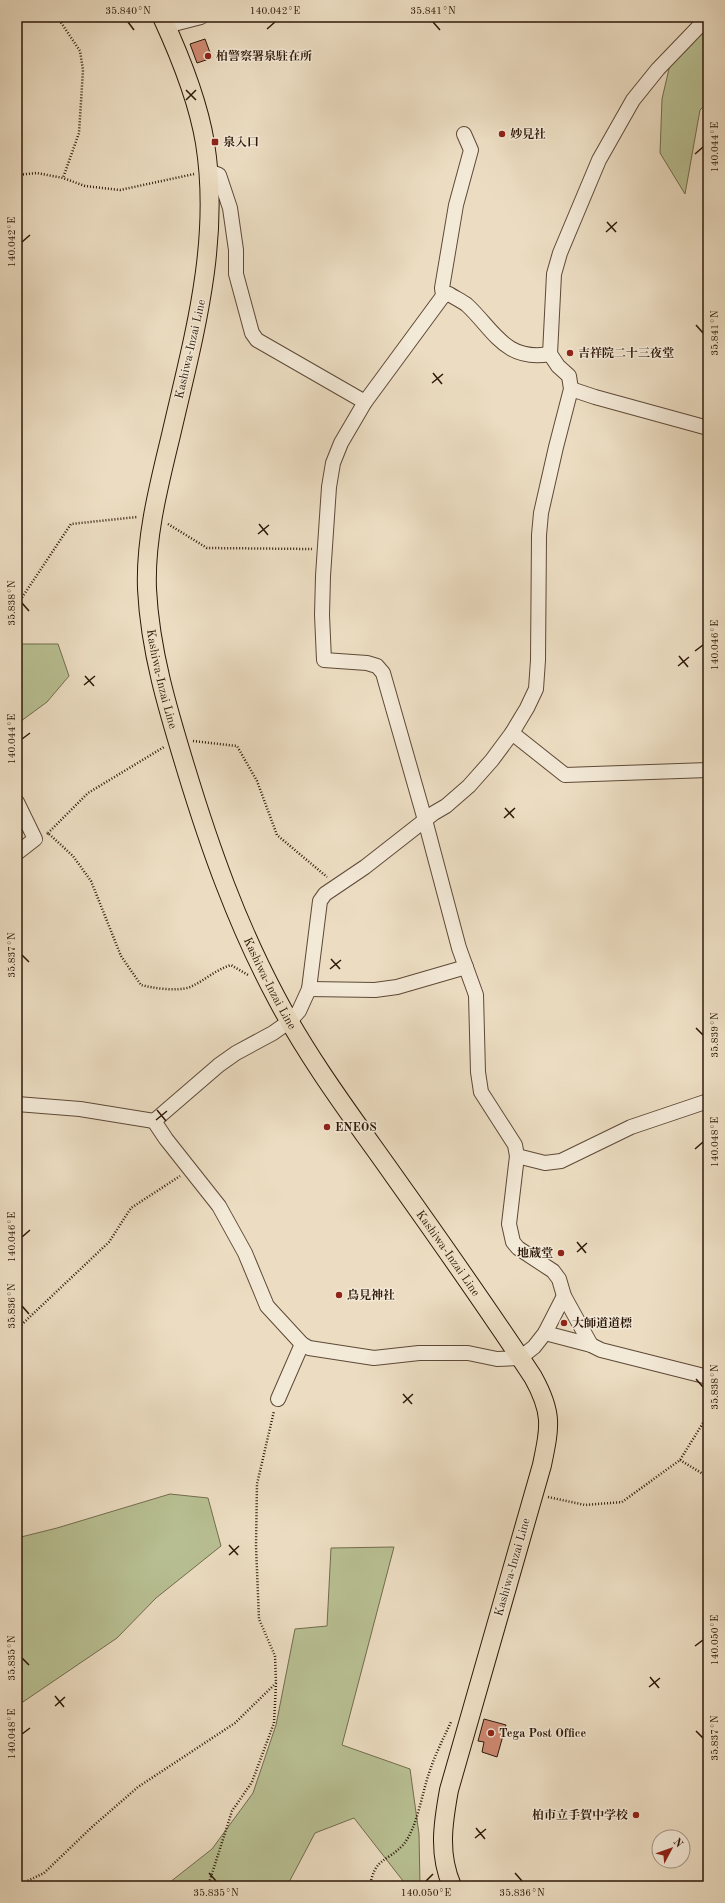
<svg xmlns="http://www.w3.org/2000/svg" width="725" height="1903" viewBox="0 0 725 1903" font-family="'Old Standard TT','Noto Serif JP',serif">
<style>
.green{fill:#b8c093;stroke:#736c4e}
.building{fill:#ce8971;stroke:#2e1809}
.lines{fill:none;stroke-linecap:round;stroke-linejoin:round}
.minor-casing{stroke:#5e4937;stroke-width:16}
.major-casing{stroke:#2e1809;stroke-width:20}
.path{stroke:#2e1809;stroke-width:2.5;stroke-dasharray:1 2;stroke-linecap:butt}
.minor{stroke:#f3e9d7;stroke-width:14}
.major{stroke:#ecddc2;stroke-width:18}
.ticks{fill:none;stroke:#2e1809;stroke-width:1.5}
.poi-dot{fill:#8f2418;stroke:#f3e9d7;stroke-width:1.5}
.labels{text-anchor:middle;stroke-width:3;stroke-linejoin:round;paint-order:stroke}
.poi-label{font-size:12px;font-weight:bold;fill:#2e1809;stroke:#f3e9d7;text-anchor:start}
.street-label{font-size:12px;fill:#2e1809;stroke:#f3e9d7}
.neatline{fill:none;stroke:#2e1809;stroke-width:1.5}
.ticks-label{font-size:10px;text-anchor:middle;fill:#2e1809}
</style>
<rect width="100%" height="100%" fill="#ecddc2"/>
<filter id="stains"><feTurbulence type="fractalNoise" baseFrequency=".005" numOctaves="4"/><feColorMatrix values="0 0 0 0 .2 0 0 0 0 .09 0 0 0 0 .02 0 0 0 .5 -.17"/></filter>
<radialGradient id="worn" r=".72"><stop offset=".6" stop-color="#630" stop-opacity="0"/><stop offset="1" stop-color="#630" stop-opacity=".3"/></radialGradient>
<g class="green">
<polygon points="708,29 708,102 700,110 685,194 660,153 662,99 671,60"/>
<polygon points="17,644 58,644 69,676 47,702 17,724"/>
<polygon points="170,1494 208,1498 221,1546 156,1598 117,1638 17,1706 17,1538 57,1528"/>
<polygon points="394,1547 342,1745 410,1769 419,1834 420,1886 407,1886 354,1818 315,1833 287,1886 165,1886 212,1849 253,1793 276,1725 295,1629 327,1626 331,1548"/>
</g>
<g class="building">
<polygon points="205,39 212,58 197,63 190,44"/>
<polygon points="484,1719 506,1725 497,1757 482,1752 484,1742 478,1741"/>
</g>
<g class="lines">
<defs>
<g id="minor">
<polyline points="166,26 201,17"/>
<polyline points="464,134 471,150 456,205 442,288 443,296 365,402 341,443 333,463 329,487 323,576 322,615 324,660 367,663 377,666 383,673 425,820 459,948 476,995 478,1072 481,1092 515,1145 517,1156 509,1224 513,1242 518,1248 553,1271 559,1279 564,1296 591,1345"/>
<polyline points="209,171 219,175 230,208 236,250 236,274 252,333 257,340 365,402"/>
<path d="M443 296 449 294C455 298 462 301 467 305 494 330 505 362 550 354"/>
<polyline points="571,389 595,397 708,428"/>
<polyline points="512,733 565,775 708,770"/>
<polyline points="17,802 35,839 17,853"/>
<polyline points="309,989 375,990 397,987 466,967"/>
<polyline points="17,1104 80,1109 154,1121 219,1065 236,1053 273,1033 290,1021 299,1011 309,989 320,901 325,894 365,867 434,813 446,806 469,786 492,760 512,733 527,708 536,689 538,660 539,535 541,513 556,447 571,389 569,376 558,366 550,354 554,274 560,253 599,160 633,100 658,69 708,17"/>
<polyline points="154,1121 166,1139 219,1206 245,1253 267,1306 302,1344 309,1348 374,1358 419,1353 468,1353 497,1359 520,1358 534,1347 545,1333 564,1296"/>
<polyline points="517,1156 545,1163 561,1161 631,1127 708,1101"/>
<polyline points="545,1333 591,1345 601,1350 708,1377"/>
<polyline points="278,1399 302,1344"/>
</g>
<g id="major">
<path id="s1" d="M162 17C180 56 198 100 205 143 221 243 193 339 171 435 159 485 145 538 147 589 150 651 168 710 186 769 210 848 237 924 276 997 309 1060 353 1118 394 1176 441 1242 488 1309 533 1377 553 1413 550 1426 542 1465L449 1790C443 1823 438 1854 452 1886"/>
</g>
</defs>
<use href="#minor" class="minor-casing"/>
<use href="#major" class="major-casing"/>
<g class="path">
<polyline points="54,17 60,21 80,51 83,70 79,133 63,178"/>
<polyline points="17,175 37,173 63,178 85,186 120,190 194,174"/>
<polyline points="168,524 207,548 312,549"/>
<polyline points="17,605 71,524 137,517"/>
<polyline points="193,741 237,746 257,781 277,835 327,877"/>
<polyline points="48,833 88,793 164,747"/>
<path d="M47 834 48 833 73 856 91 881 121 956 141 985C153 988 177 992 190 987 204 981 215 970 231 965L248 975"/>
<polyline points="17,1329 109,1242 131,1208 180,1176"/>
<polyline points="680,1460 708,1477"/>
<polyline points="548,1497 585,1505 622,1502 680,1460 708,1415"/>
<polyline points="17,1886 44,1873 92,1827 138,1787 235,1723 276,1683 275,1656 259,1619 256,1546 257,1484 274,1411"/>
<polyline points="208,1886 232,1811 252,1782 274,1723 276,1684"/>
<path d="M370 1886C375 1857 386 1863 403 1845 417 1829 422 1793 429 1773 435 1755 443 1739 451 1722"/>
</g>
<use href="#minor" class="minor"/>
<use href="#major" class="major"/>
</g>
<path class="ticks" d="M128 22 134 30M433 22 440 30M267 29 275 22M186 90 196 100M186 100 196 90M695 154 703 147M607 222 616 232M606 232 617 222M22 242 30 235M696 325 703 333M433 373 442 384M432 383 443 374M259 524 268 535M258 534 269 525M22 603 29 611M695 651 703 645M679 656 688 667M678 666 689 657M85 676 94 686M84 685 95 676M22 739 30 733M505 808 514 818M504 818 515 808M22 955 29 962M331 959 340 969M330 969 341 960M696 1028 703 1035M157 1110 166 1121M156 1120 167 1111M695 1149 703 1142M22 1237 30 1230M577 1242 586 1253M577 1252 587 1243M22 1306 29 1314M696 1379 703 1387M403 1394 412 1404M403 1403 413 1394M229 1545 238 1555M229 1555 239 1546M695 1646 703 1640M22 1658 29 1665M650 1677 659 1688M649 1687 660 1678M55 1696 64 1707M55 1706 65 1697M696 1731 703 1738M22 1734 30 1728M476 1828 485 1839M475 1838 486 1829M209 1873 216 1881M515 1873 522 1881M426 1881 433 1874"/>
<g class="poi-dot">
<circle cx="208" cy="56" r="4"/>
<circle cx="502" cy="134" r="4"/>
<rect x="211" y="138" width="8" height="8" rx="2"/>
<circle cx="570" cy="353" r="4"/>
<circle cx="327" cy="1127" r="4"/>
<circle cx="561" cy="1253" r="4"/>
<circle cx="339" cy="1295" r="4"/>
<circle cx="564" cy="1323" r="4"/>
<circle cx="491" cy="1733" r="4"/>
<circle cx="636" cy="1815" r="4"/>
</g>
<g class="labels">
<g class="poi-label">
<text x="216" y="60">柏警察署泉駐在所</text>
<text x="510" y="138">妙見社</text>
<text x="223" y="146">泉入口</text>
<text x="578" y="357">吉祥院二十三夜堂</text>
<text x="335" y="1131">ENEOS</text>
<text x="553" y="1257" text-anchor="end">地蔵堂</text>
<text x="347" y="1299">鳥見神社</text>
<text x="572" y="1327">大師道道標</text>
<text x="499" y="1737">Tega Post Office</text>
<text x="628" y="1819" text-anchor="end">柏市立手賀中学校</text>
</g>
<g class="street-label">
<text transform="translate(190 349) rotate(-77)" y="4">Kashiwa-Inzai Line</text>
<text dy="4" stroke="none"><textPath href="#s1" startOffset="677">Kashiwa-Inzai Line</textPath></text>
<text dy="4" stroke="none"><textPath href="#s1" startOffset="1001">Kashiwa-Inzai Line</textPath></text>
<text dy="4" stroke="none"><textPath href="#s1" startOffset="1325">Kashiwa-Inzai Line</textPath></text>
<text transform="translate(512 1567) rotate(-74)" y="4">Kashiwa-Inzai Line</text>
</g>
</g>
<rect width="725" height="1903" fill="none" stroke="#ecddc2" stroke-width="44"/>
<g transform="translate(671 1849) rotate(49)"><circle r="19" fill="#f3e9d7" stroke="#a49585"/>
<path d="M0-3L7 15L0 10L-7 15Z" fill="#8f2418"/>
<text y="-6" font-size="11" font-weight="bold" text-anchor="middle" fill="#2e1809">N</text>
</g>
<rect x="22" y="22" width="681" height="1859" class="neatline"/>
<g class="ticks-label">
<text x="128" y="14">35.840°N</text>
<text x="275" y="14">140.042°E</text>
<text x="433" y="14">35.841°N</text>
<text transform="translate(714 147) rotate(-90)" y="4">140.044°E</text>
<text transform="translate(11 242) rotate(-90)" y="4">140.042°E</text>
<text transform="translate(714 333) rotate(-90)" y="4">35.841°N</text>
<text transform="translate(11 603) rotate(-90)" y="4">35.838°N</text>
<text transform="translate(714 645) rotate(-90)" y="4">140.046°E</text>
<text transform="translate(11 739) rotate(-90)" y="4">140.044°E</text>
<text transform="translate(11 955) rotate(-90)" y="4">35.837°N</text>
<text transform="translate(714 1035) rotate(-90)" y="4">35.839°N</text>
<text transform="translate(714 1142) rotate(-90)" y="4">140.048°E</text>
<text transform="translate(11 1237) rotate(-90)" y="4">140.046°E</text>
<text transform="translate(11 1306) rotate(-90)" y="4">35.836°N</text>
<text transform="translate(714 1387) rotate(-90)" y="4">35.838°N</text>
<text transform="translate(714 1640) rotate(-90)" y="4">140.050°E</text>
<text transform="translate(11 1658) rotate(-90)" y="4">35.835°N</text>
<text transform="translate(11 1734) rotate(-90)" y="4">140.048°E</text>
<text transform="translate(714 1738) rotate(-90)" y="4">35.837°N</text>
<text x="216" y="1896">35.835°N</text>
<text x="426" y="1896">140.050°E</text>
<text x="522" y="1896">35.836°N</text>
</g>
<rect width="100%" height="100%" filter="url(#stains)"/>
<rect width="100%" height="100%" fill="url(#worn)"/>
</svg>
